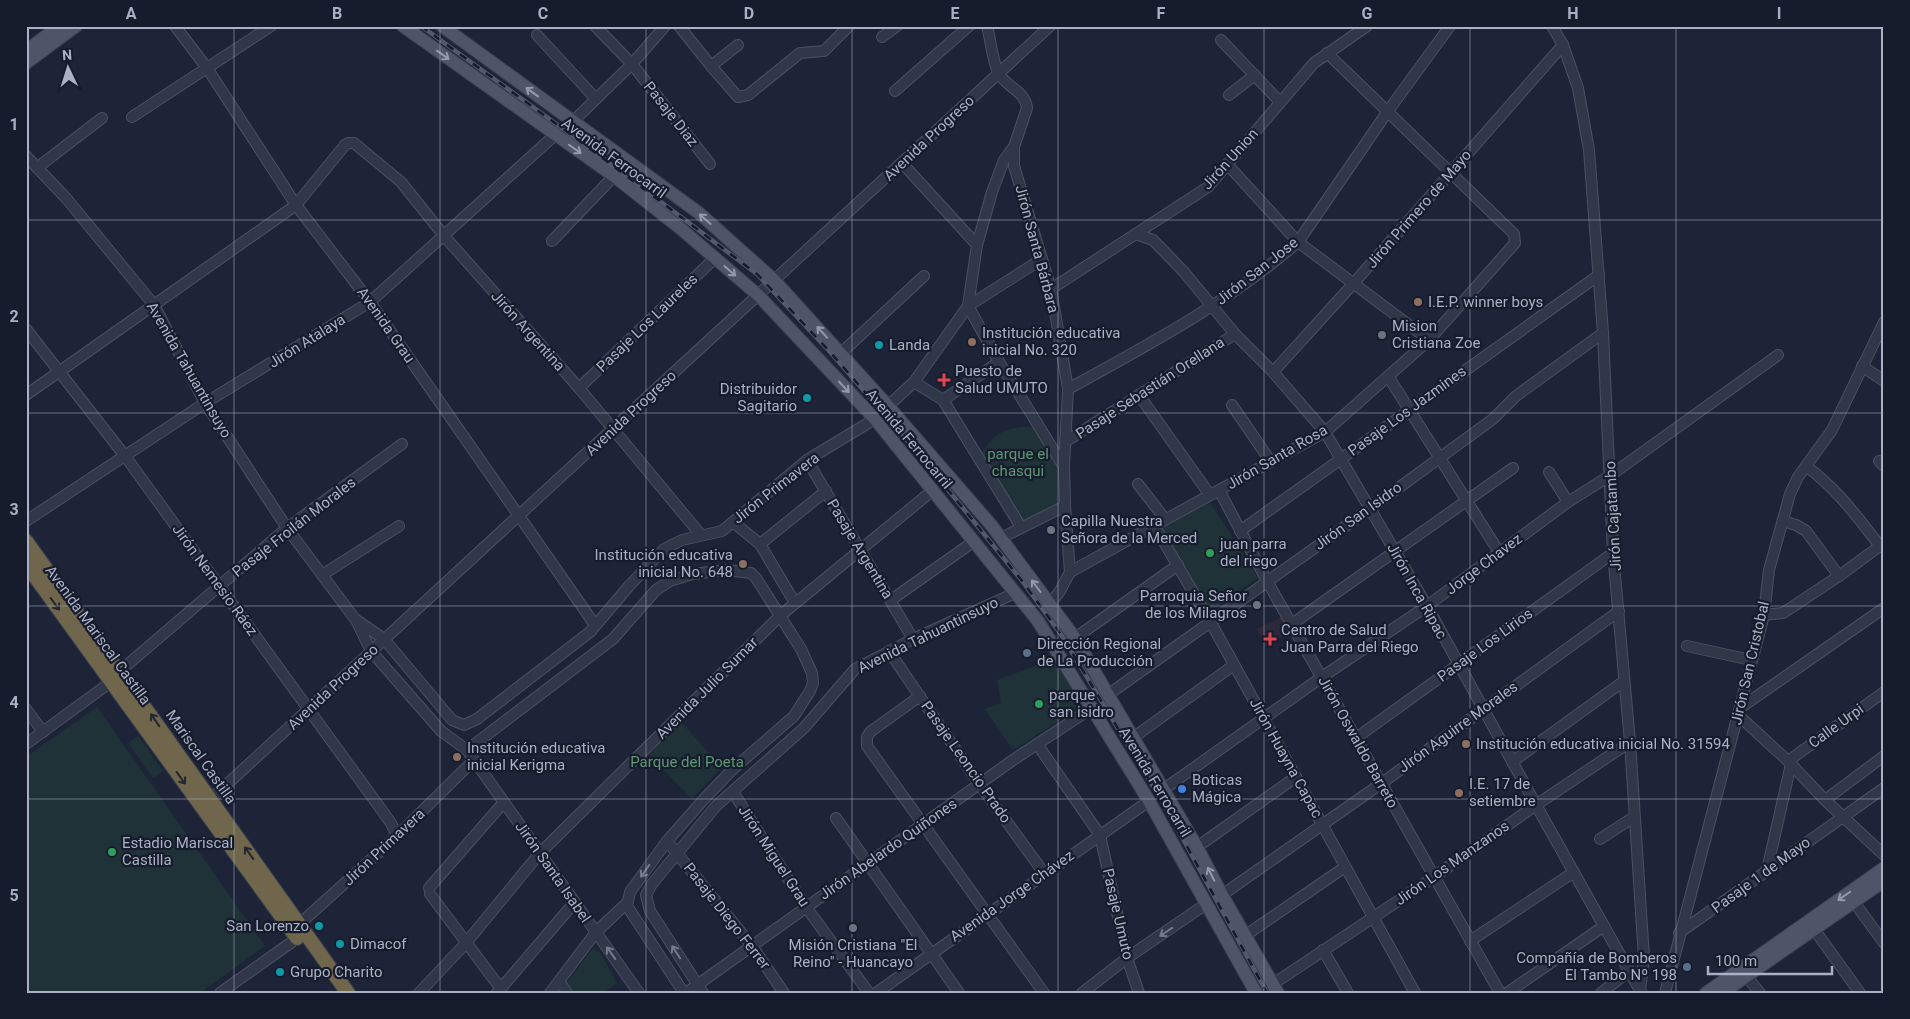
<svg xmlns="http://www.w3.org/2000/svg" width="1910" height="1019" viewBox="0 0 1910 1019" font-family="Roboto,sans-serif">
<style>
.medical{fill:#2d2938}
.green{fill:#1f3238}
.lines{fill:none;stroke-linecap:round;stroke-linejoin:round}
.minor-casing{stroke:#4b5163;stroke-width:12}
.major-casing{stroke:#3a4051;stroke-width:14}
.highway-casing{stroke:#383e4f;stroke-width:16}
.minor{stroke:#303748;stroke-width:10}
.major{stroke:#4e5568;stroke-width:12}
.highway{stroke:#6f664c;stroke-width:14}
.rail-casing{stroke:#51596f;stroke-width:4.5}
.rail{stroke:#161c2c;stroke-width:2.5;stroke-dasharray:8;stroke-linecap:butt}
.oneway{stroke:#9399ae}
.oneway2{stroke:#232731}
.oneway3{stroke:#737a8d}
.grid{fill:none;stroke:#aab0c5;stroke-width:1;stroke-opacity:0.55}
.education-dot{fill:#8d6e63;stroke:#161c2c;stroke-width:2}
.worship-dot{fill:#6b7280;stroke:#161c2c;stroke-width:2}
.culture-dot{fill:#0f9aa8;stroke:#161c2c;stroke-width:2}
.health-dot{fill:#e0444e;stroke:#161c2c;stroke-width:2}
.leisure-dot{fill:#2e9e5b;stroke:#161c2c;stroke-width:2}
.service-dot{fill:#5c6f8a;stroke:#161c2c;stroke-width:2}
.shop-dot{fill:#3f7fe0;stroke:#161c2c;stroke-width:2}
.labels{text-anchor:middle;stroke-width:4.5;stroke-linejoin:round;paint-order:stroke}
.street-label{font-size:15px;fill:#aab0c5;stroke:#161c2c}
.poi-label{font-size:15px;fill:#aab0c5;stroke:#161c2c;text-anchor:start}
.park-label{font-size:15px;fill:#609774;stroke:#161c2c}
.neatline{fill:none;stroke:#aab0c5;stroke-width:2}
.grid-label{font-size:16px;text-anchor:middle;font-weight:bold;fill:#aab0c5}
</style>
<rect width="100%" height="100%" fill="#1d2437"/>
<polygon class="medical" points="1281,617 1289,632 1265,647 1257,629"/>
<g class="green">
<path d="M1019 427H1034L1057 468V504L1025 521 1019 519 981 454C993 436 997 432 1019 427Z"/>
<polygon points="1210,502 1258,578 1210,611 1162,528"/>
<polygon points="1053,659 1082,706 1013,750 985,709 1001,703 997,680"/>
<polygon points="97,707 265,946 200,993 26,993 26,757"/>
<polygon points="681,722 722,767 692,799 649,755"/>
<polygon points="138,736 163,771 153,778 128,743"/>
<polygon points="593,948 600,952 617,983 603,993 570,993 565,985"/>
</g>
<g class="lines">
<defs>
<g id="minor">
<polyline points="175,26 207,68 296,205 370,302 595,625"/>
<polyline points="595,26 632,64 710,164"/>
<polyline points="679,26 711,66 738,97 748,95 800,53 824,51 849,26"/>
<path d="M987 26C991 41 992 59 998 72 1005 87 1025 90 1027 108L1014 147V166L1051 289 1068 389 1064 467 1065 506 1070 572 1060 591 1050 604"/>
<polyline points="1552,26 1563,45 1578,88 1589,150 1603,333 1613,553 1630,742 1644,958 1640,990"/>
<polyline points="537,35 596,99"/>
<polyline points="882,37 897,26"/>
<polyline points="1221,40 1280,102"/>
<polyline points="711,66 738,45"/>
<polyline points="895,91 969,26"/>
<polyline points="1229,95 1255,75"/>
<polyline points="132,117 271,26"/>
<polyline points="26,156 66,198 154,305 205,403 287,528 355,619 384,639 452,720 464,725 477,719 590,632 629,586 664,549 682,540 722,531 807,460 875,419"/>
<polyline points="902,163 977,245"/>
<polyline points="1227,164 1298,242 1429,340"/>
<polyline points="38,167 102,118"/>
<polyline points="1136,234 1153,240 1184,272 1235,334 1273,372 1325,432 1427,606 1536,805 1641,992"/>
<polyline points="552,241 614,176"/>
<polyline points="1042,259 968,306 999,362 1064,467"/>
<polyline points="1051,289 1208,187 1314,63 1367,26"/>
<polyline points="26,329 125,456 391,823 397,836"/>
<polyline points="841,353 924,276"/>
<polyline points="1862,366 1884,381"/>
<polyline points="1273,372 1353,284 1563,45"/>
<polyline points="1388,376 1499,552"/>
<polyline points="914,382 943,400 1021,527"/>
<polyline points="579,388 715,258"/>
<path d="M1068 389C1148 345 1229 302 1298 242L1388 111 1450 26"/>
<polyline points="26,395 296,205 345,145 348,143 354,143 401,182 445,237 579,388 701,535"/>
<polyline points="1139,395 1210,495"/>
<polyline points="943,400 999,362"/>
<polyline points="1232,405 1271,462"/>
<polyline points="888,406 914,382 968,306 977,245 992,192 1004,160 1013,148"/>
<polyline points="1065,442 1235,334"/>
<polyline points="807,460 913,639"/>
<polyline points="1879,461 1884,466"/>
<path d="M1806 466C1838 490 1855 514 1880 546"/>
<polyline points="1549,472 1568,502"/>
<polyline points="1138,484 1165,519"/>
<polyline points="1219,490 1267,581 1500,993"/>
<polyline points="26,521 205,403 370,302 555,135 564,130 632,64 665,26"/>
<polyline points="1783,521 1796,525 1806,531 1839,576"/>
<polyline points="733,522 760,544 795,603"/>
<polyline points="1154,525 1210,621 1415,993"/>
<polyline points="1240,531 1599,275"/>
<polyline points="1001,538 1065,506"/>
<polyline points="760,544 826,491"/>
<polyline points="1070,572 1325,432 1429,340 1515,243 1514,234 1327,53"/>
<polyline points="322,575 399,526"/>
<polyline points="891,600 973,542"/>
<polyline points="1764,615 1783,613 1839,576 1884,543"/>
<polyline points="357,622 371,651 441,731 467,750 639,993"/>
<polyline points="1292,624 1513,468"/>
<polyline points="1075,638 1178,565"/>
<polyline points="1687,646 1751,660"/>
<polyline points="889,651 980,785 1044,873"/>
<polyline points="1109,694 1371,508 1493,419 1516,396 1603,333"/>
<polyline points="920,696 870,732 867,737 867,746 1044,993"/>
<polyline points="1740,708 1884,608"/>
<polyline points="26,709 43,732"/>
<polyline points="1738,715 1788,761 1825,800 1884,855"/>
<polyline points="1134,737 1234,665"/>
<polyline points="1356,738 1613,553"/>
<polyline points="26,744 111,682 120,671 287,528 402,444"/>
<polyline points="1037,744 1100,835 1127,958 1139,993"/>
<polyline points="467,750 613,639 656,590 670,581 692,574 727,570 751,573 756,578 801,649 812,673 813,683 810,691 794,716 732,770 705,798 667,841 630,892 627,906 684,993"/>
<polyline points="1788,761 1884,692"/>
<polyline points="1512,762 1624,681"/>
<polyline points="1164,789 1322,677 1427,606 1568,502 1611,475 1778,355"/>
<polyline points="733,792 806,907 869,993"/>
<polyline points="211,799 1050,26"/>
<polyline points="1825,800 1884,756"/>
<polyline points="836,818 959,993"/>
<polyline points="1600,839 1634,817"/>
<polyline points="667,841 752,946 784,993"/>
<polyline points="1197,847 1296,777"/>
<polyline points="1767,870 1791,764"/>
<polyline points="429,888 504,802"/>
<polyline points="430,894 501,989"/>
<polyline points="1222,895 1382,783 1619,611"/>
<polyline points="1854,902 1884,943"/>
<polyline points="1811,925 1860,993"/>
<polyline points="294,929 397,836 474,760"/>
<polyline points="1679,933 1884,788"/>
<polyline points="1246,935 1345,867"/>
<polyline points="1470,941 1574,872"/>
<polyline points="1323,950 1348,993"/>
<polyline points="1746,976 1760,993"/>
<polyline points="559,981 567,993"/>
<polyline points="1273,984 1434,877 1536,805 1630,742"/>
<polyline points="220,993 303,934"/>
<polyline points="419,993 466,943 539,854 781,615 932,491"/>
<polyline points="497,993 574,903"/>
<polyline points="550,993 596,932 627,903"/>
<polyline points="686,993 1013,760 1092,708"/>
<polyline points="703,993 650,911 646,895 652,884 716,806 804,728 855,669 913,639 1015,593"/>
<polyline points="876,993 1149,801"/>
<polyline points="1082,993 1127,958 1206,904"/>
<polyline points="1507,993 1604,926"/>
<polyline points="1601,993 1629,971"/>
<polyline points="1665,993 1764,615 1769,570 1790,494 1798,477 1832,430 1884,322"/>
</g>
<g id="major">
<polyline points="403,26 614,176 680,228 758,295 875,419 1038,621 1149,801 1256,993"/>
<polyline points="442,26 699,213 774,280 888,406 992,526 1075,638 1197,847 1222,895 1278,993"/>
<polyline points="26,51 59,26"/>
<polyline points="26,63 76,26"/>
<polyline points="1706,993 1884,868"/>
<polyline points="1722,993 1884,881"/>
</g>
<g id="highway">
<polyline points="26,541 348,993"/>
<polyline points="26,564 297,938"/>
</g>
</defs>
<use href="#minor" class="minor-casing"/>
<use href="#major" class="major-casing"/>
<use href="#highway" class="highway-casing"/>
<use href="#minor" class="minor"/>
<use href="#major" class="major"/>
<use href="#highway" class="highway"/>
<defs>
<polyline id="rail" points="421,26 577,139 757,274 831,353 919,454 1023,582 1062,636 1165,806 1267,993"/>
</defs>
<use href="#rail" class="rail-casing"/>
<use href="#rail" class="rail"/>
</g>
<defs><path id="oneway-shaft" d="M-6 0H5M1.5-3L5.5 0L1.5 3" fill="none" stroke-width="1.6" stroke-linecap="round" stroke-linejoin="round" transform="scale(1.25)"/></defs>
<g class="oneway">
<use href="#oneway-shaft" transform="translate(443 55) rotate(36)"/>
<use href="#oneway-shaft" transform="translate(532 92) rotate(-144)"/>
<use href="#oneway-shaft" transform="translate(575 149) rotate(35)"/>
<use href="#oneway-shaft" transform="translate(705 219) rotate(-139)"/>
<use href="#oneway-shaft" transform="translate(730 271) rotate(41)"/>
<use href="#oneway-shaft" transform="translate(822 332) rotate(-132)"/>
<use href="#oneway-shaft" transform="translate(844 387) rotate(47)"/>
<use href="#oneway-shaft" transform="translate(1036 586) rotate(-127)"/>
<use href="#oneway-shaft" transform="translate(1211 874) rotate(-117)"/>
<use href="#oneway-shaft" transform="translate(1844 896) rotate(145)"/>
</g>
<g class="oneway2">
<use href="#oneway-shaft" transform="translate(55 604) rotate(54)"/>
<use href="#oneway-shaft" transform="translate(155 720) rotate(-125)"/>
<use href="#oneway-shaft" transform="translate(181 778) rotate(54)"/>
<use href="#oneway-shaft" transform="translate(249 853) rotate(-125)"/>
</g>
<g class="oneway3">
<use href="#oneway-shaft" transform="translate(645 871) rotate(125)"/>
<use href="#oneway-shaft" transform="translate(1166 932) rotate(146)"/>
<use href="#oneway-shaft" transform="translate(676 952) rotate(-123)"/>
<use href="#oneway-shaft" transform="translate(611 953) rotate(-126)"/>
</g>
<path class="grid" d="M234 26V993M440 26V993M646 26V993M852 26V993M1058 26V993M1264 26V993M1470 26V993M1676 26V993M26 220H1884M26 413H1884M26 606H1884M26 799H1884"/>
<g class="education-dot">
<circle cx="1418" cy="302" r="5"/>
<circle cx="972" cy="342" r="5"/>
<circle cx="743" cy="564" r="5"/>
<circle cx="1466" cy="744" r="5"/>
<circle cx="457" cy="757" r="5"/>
<circle cx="1459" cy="793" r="5"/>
</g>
<g class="worship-dot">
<circle cx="1382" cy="335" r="5"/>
<circle cx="1051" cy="530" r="5"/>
<circle cx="1257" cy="605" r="5"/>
<circle cx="853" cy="928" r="5"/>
</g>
<g class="culture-dot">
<circle cx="879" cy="345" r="5"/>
<circle cx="807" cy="398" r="5"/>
<circle cx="319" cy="926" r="5"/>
<circle cx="340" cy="944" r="5"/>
<circle cx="280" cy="972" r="5"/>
</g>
<g class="health-dot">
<path d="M941.5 372.5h5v5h5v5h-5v5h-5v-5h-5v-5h5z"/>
<path d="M1267.5 631.5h5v5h5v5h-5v5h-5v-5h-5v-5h5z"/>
</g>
<g class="leisure-dot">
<circle cx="1210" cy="553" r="5"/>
<circle cx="1039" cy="704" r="5"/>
<circle cx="112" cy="852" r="5"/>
</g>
<g class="service-dot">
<circle cx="1027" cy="653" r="5"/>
<circle cx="1687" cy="967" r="5"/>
</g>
<circle class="shop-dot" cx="1182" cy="789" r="5"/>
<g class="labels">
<g class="street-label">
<text transform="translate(671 114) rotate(52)" y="5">Pasaje Diaz</text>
<text transform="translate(929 138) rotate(-43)" y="5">Avenida Progreso</text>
<text transform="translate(614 158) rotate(36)" y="5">Avenida Ferrocarril</text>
<text transform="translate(1230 159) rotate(-48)" y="5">Jirón Union</text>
<text transform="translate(1419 209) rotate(-49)" y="5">Jirón Primero de Mayo</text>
<text transform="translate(1037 249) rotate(75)" y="5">Jirón Santa Bárbara</text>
<text transform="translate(1257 271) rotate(-38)" y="5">Jirón San Jose</text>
<text transform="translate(647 323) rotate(-44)" y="5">Pasaje Los Laureles</text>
<text transform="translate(386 325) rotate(55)" y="5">Avenida Grau</text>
<text transform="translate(528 331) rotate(48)" y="5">Jirón Argentina</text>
<text transform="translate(307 341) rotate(-32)" y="5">Jirón Atalaya</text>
<text transform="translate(189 370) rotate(60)" y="5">Avenida Tahuantinsuyo</text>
<text transform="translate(1150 388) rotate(-33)" y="5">Pasaje Sebastián Orellana</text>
<text transform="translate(1407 411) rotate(-36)" y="5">Pasaje Los Jazmines</text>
<text transform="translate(631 413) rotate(-43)" y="5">Avenida Progreso</text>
<text transform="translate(909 439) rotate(50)" y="5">Avenida Ferrocarril</text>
<text transform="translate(1277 457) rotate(-30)" y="5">Jirón Santa Rosa</text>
<text transform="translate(776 488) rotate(-38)" y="5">Jirón Primavera</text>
<text transform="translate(1358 516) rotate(-36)" y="5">Jirón San Isidro</text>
<text transform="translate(1613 516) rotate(-93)" y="5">Jirón Cajatambo</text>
<text transform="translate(294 527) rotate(-38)" y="5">Pasaje Froilán Morales</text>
<text transform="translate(860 549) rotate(59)" y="5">Pasaje Argentina</text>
<text transform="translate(1484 564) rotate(-37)" y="5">Jorge Chavez</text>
<text transform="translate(215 580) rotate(54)" y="5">Jirón Nemesio Ráez</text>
<text transform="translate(1417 591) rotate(61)" y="5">Jirón Inca Ripac</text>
<text transform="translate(98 635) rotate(54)" y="5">Avenida Mariscal Castilla</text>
<text transform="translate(928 635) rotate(-26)" y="5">Avenida Tahuantinsuyo</text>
<text transform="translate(1485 645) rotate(-36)" y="5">Pasaje Los Lirios</text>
<text transform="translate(1750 663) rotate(-77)" y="5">Jirón San Cristobal</text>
<text transform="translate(333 687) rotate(-43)" y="5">Avenida Progreso</text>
<text transform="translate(707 688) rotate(-45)" y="5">Avenida Julio Sumar</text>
<text transform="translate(1836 726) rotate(-36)" y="5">Calle Urpi</text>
<text transform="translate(1458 727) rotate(-36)" y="5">Jirón Aguirre Morales</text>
<text transform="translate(1358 742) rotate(61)" y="5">Jirón Oswaldo Barreto</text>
<text transform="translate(201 757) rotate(55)" y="5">Mariscal Castilla</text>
<text transform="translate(1286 758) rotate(61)" y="5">Jirón Huayna Capac</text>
<text transform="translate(966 762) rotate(55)" y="5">Pasaje Leoncio Prado</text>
<text transform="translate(1155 782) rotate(59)" y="5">Avenida Ferrocarril</text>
<text transform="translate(384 847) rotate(-43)" y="5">Jirón Primavera</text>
<text transform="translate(888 849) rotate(-35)" y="5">Jirón Abelardo Quiñones</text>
<text transform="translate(774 856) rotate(57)" y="5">Jirón Miguel Grau</text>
<text transform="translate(1452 863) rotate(-35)" y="5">Jirón Los Manzanos</text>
<text transform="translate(553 872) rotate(55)" y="5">Jirón Santa Isabel</text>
<text transform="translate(1761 875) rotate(-36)" y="5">Pasaje 1 de Mayo</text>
<text transform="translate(1012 896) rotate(-35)" y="5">Avenida Jorge Chávez</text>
<text transform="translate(1118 914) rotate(77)" y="5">Pasaje Umuto</text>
<text transform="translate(727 916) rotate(52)" y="5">Pasaje Diego Ferrer</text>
</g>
<g class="poi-label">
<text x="1428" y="307">I.E.P. winner boys</text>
<text x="1392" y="331">Mision<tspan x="1392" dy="17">Cristiana Zoe</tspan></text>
<text x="982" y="338">Institución educativa<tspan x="982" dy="17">inicial No. 320</tspan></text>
<text x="889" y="350">Landa</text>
<text x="955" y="376">Puesto de<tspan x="955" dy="17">Salud UMUTO</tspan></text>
<text x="797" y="394" text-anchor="end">Distribuidor<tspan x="797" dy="17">Sagitario</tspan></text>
<text x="1061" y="526">Capilla Nuestra<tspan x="1061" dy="17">Señora de la Merced</tspan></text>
<text x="1220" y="549">juan parra<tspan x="1220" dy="17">del riego</tspan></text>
<text x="733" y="560" text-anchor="end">Institución educativa<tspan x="733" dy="17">inicial No. 648</tspan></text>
<text x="1247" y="601" text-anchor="end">Parroquia Señor<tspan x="1247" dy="17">de los Milagros</tspan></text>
<text x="1281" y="635">Centro de Salud<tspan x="1281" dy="17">Juan Parra del Riego</tspan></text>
<text x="1037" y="649">Dirección Regional<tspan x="1037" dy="17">de La Producción</tspan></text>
<text x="1049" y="700">parque<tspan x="1049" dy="17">san isidro</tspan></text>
<text x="1476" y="749">Institución educativa inicial No. 31594</text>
<text x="467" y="753">Institución educativa<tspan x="467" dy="17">inicial Kerigma</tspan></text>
<text x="1192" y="785">Boticas<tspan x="1192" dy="17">Mágica</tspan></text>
<text x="1469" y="789">I.E. 17 de<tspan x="1469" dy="17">setiembre</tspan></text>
<text x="122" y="848">Estadio Mariscal<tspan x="122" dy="17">Castilla</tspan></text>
<text x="309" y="931" text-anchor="end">San Lorenzo</text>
<text x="350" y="949">Dimacof</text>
<text x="853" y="950" text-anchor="middle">Misión Cristiana "El<tspan x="853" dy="17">Reino" - Huancayo</tspan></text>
<text x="1677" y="963" text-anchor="end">Compañía de Bomberos<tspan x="1677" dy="17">El Tambo Nº 198</tspan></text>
<text x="290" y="977">Grupo Charito</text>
</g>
<g class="park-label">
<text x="1018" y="459">parque el<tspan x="1018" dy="17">chasqui</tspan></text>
<text x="687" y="767">Parque del Poeta</text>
</g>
</g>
<rect width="1910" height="1019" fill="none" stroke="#161c2c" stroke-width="55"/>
<g transform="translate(68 68) rotate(356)" stroke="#161c2c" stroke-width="4" paint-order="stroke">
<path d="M0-4L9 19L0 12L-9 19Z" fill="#aab0c5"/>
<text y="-8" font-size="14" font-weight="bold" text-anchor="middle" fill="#aab0c5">N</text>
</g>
<path d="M1708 966v8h124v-8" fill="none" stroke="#aab0c5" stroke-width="2.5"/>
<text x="1715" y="966" font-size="15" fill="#aab0c5" stroke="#161c2c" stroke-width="4" paint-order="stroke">100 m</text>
<rect x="28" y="28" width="1854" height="964" class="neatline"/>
<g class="grid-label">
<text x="131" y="19">A</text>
<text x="337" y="19">B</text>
<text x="543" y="19">C</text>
<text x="749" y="19">D</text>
<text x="955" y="19">E</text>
<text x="1161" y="19">F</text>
<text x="1367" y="19">G</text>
<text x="1573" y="19">H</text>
<text x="1779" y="19">I</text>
<text x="14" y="130">1</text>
<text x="14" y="322">2</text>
<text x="14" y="515">3</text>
<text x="14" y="708">4</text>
<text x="14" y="901">5</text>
</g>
</svg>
